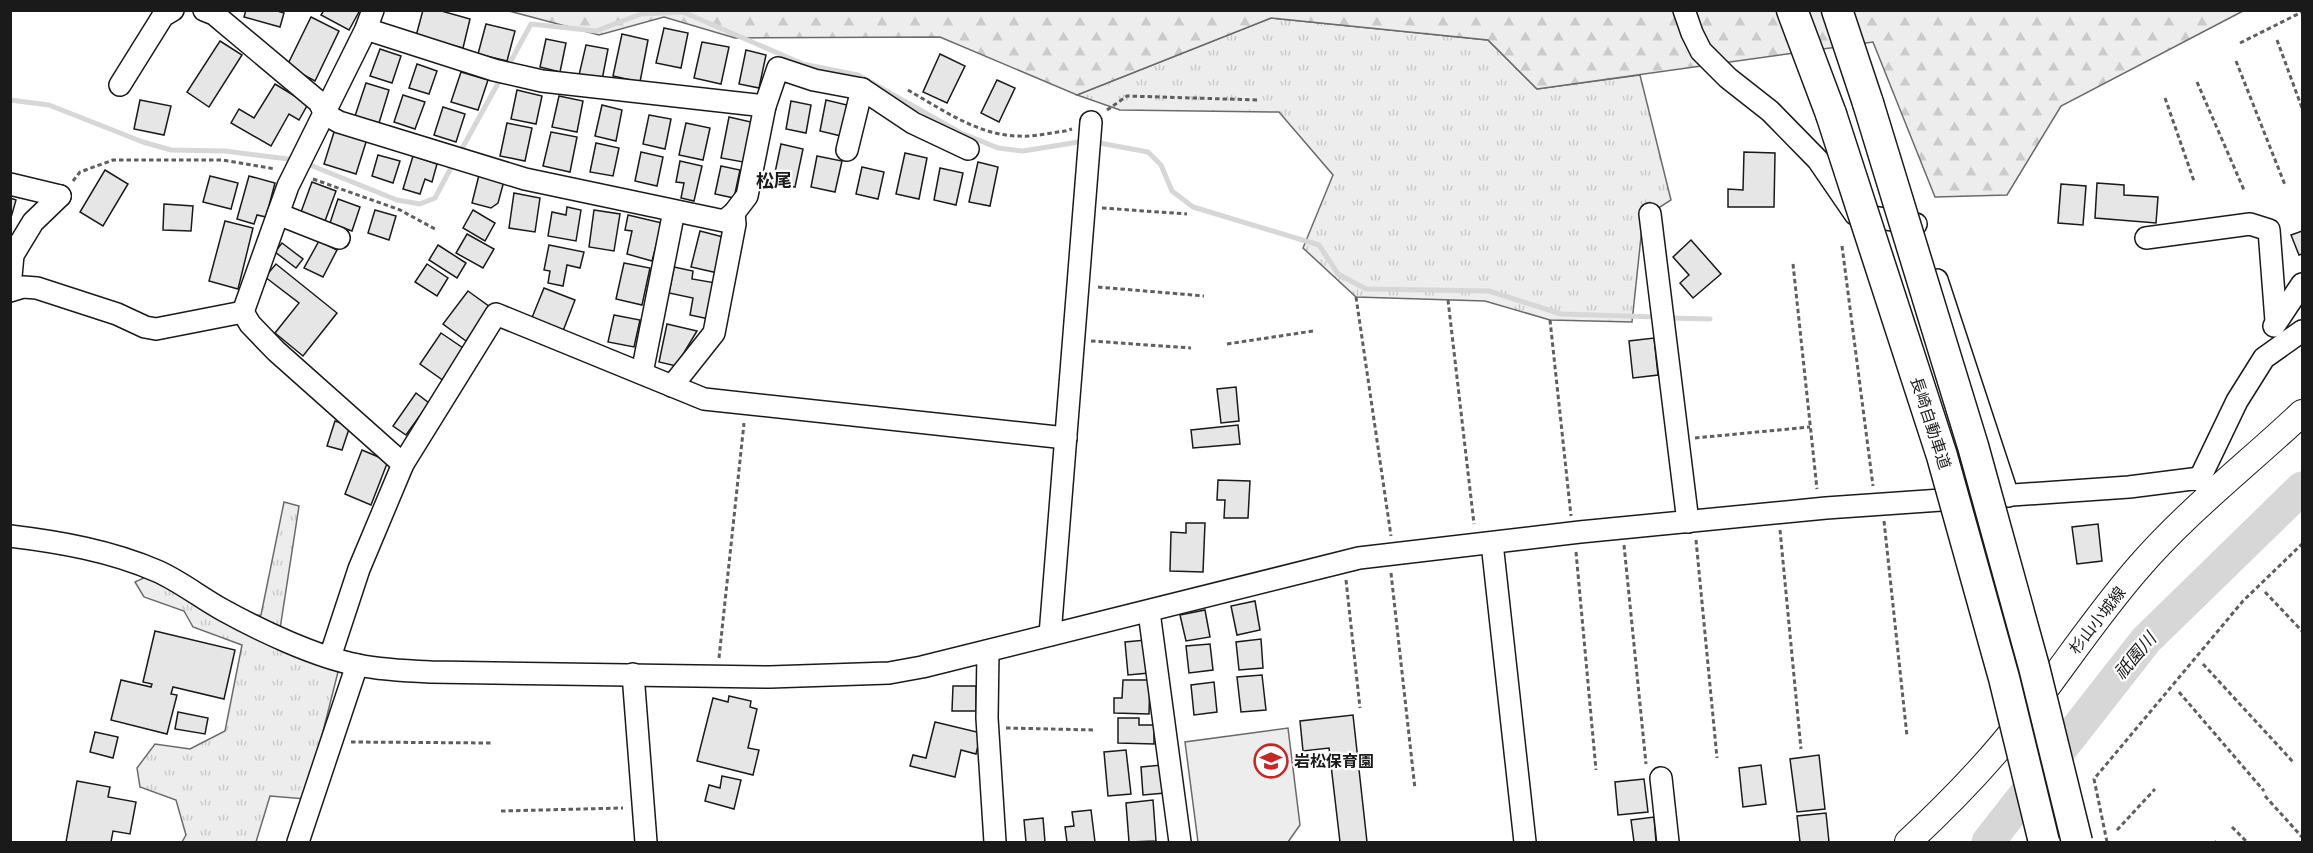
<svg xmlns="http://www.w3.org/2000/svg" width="2313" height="853" viewBox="0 0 2313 853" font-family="Montserrat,'Noto Sans JP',sans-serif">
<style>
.grass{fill:url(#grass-tufts);stroke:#6a6a6a;stroke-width:1.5}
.forest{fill:url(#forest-firs);stroke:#6a6a6a;stroke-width:1.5}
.built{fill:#ededed;stroke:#6a6a6a;stroke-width:1.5}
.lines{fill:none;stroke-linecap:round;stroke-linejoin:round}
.stream{stroke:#d7d7d7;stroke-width:5}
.river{stroke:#d7d7d7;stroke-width:33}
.building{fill:#e6e6e6;stroke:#1a1a1a;stroke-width:1.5}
.minor-casing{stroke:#1a1a1a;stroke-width:24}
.major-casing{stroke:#1a1a1a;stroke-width:28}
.highway-casing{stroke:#1a1a1a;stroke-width:33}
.path{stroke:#5f5f5f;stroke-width:3;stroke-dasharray:4.5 3;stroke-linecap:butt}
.minor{stroke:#fff;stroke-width:21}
.major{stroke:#fff;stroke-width:26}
.highway{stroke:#fff;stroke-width:30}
.highway-bridge-casing{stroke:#1a1a1a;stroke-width:33;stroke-linecap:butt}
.highway-bridge{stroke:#fff;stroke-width:30}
.labels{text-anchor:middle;stroke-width:4.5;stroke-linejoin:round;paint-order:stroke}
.street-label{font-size:16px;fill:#1a1a1a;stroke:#fff}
.poi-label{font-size:16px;font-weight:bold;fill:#1a1a1a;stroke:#fff;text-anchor:start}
.neighbourhood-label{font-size:18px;font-weight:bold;fill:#1a1a1a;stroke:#fff}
.water-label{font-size:18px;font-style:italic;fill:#1a1a1a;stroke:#fff}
</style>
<defs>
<pattern id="grass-tufts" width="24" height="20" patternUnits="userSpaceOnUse" patternTransform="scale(1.5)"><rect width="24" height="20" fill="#ededed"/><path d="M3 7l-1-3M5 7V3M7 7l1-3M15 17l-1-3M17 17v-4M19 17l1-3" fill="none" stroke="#cbcbcb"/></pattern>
<pattern id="forest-firs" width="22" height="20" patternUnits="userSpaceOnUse" patternTransform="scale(1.5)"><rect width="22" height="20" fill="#ededed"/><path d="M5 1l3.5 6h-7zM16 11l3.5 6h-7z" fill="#cbcbcb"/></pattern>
</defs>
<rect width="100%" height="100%" fill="#fff"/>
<g class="grass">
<polygon points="1271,18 1488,40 1537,89 1640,75 1671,200 1643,218 1632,322 1550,320 1485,301 1356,297 1303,248 1333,175 1279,112 1120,110 1077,95"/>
<polygon points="284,502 299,506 278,642 338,672 306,799 270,796 256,842 182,842 186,835 176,800 140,787 137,768 155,744 190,749 225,731 242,645 193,627 184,611 144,597 135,582 152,574 221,617 261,615"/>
</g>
<polygon class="forest" points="509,11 2243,11 2061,106 2007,195 1935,197 1873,42 1537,89 1488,40 1271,18 1077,95 940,37 735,38 664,17 599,35"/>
<polygon class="built" points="1288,728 1300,825 1288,842 1198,842 1185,742"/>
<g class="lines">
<g class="stream">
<polyline points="507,68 531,24 596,31 641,14 683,12 803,64 858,75 961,133 998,148 1023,151 1085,141"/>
<polyline points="10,100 49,105 143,142 171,150 225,151 296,160"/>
<polyline points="1094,142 1148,152 1161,165 1172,191 1193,207 1319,245 1338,274 1366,289 1489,291 1561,314 1657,317"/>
<polyline points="459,154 502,76"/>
<polyline points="305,163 397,200 420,204 435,198 454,162"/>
<polyline points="1667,318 1710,319"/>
</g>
<polyline class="river" points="1988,842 2146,640 2302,488"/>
</g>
<g class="building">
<polygon points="246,10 274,10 284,13 280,27 244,17"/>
<polygon points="324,10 360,10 349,30 321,15"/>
<polygon points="423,10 438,10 470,19 463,48 416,36"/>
<polygon points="311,17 339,31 315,81 287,66"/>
<polygon points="486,24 515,31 507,61 478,54"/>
<polygon points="664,28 688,33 681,68 656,63"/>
<polygon points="622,34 648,40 640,82 613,76"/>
<polygon points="546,39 566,43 560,72 540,67"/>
<polygon points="220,41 242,55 209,107 187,92"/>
<polygon points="702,42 729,47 721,84 694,78"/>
<polygon points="586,45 608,49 602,80 579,75"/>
<polygon points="380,49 401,56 392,83 370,76"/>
<polygon points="746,50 766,55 759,88 739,84"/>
<polygon points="940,54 965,66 947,103 923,92"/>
<polygon points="417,64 437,71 429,94 409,88"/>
<polygon points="461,72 488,80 478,110 451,102"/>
<polygon points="997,80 1015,88 999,122 981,113"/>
<polygon points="366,83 389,90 379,123 355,116"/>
<polygon points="275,84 308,104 299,120 289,114 271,146 231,123 239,109 254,118"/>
<polygon points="517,90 542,96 536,124 511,119"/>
<polygon points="403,95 425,102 415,129 394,122"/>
<polygon points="559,96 583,101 577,132 552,127"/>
<polygon points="140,100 171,106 164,135 134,129"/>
<polygon points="826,100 847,105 841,136 820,131"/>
<polygon points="791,101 811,105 806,133 786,129"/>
<polygon points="602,105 622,110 616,141 595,136"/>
<polygon points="443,107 465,114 456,142 434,135"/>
<polygon points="649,115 671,119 665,149 643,144"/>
<polygon points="729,117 751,122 743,162 721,158"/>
<polygon points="507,123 532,128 525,161 500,156"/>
<polygon points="686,123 710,128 703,160 679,155"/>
<polygon points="335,129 367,139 356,174 324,164"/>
<polygon points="551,132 577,137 570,172 543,166"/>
<polygon points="596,143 619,148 613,176 590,172"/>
<polygon points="781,144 803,149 795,187 773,182"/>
<polygon points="641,152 663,157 657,186 635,181"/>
<polygon points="1744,152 1775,153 1774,207 1728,207 1728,189 1743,190"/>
<polygon points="905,153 927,158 919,199 896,194"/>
<polygon points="378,155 400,161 393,183 372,176"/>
<polygon points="413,156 437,164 432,182 425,179 420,194 403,189"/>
<polygon points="817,156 842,161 835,192 811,187"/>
<polygon points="680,161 702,166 694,201 681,198 684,183 676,182"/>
<polygon points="978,162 998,167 990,206 969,202"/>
<polygon points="721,166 740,170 734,198 715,194"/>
<polygon points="862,167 884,172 878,199 856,194"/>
<polygon points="940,168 963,173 956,205 934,200"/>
<polygon points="105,170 128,184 103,226 80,212"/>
<polygon points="479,175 504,181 498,203 491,208 472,203"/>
<polygon points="210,176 238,183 231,209 203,202"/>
<polygon points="249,176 275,183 266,217 257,215 254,224 237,219"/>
<polygon points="312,182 336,191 325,221 301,212"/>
<polygon points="2097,183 2124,185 2124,195 2158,197 2156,223 2095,218"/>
<polygon points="2061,184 2086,186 2083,225 2058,223"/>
<polygon points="514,193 540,198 535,232 509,228"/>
<polygon points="10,198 16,200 10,221"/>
<polygon points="338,199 360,207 352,231 330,223"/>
<polygon points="164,204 193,206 191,231 163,230"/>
<polygon points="567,207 581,210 576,241 548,236 552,212 566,215"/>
<polygon points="375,210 396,216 389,240 368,233"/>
<polygon points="473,210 495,223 485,241 463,228"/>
<polygon points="594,210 620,214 614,251 589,247"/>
<polygon points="628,215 662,223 652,261 627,254 632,231 625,230"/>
<polygon points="225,221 253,228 238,289 209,281"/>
<polygon points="700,231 727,238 718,273 691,267"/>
<polygon points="2302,231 2302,254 2299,255 2291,235"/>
<polygon points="467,234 494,249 483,268 456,253"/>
<polygon points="1691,240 1721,274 1693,298 1680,283 1689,275 1673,257"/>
<polygon points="319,241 337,250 323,277 304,268"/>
<polygon points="282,243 303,259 296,268 275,252"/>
<polygon points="438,245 466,263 457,278 429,260"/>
<polygon points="549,245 584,252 580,268 567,265 563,286 548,283 550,271 544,270"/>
<polygon points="624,263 650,268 642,305 616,299"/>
<polygon points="276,264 337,313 303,356 275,333 299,303 265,277"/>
<polygon points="427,264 448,278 437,296 415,282"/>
<polygon points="674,267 693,271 692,279 716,283 709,319 690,315 693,298 669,293"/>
<polygon points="544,288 575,300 563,331 531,320"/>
<polygon points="468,291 490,307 466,341 443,324"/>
<polygon points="614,315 640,320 634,347 608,342"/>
<polygon points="667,324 697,331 676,366 659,362"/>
<polygon points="441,333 466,350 444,381 420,364"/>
<polygon points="1654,338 1658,375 1633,378 1629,341"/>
<polygon points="1236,387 1239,421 1221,423 1217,389"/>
<polygon points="416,393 429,403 406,435 393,426"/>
<polygon points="335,421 350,426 342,450 327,446"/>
<polygon points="1238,425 1240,444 1193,448 1191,430"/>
<polygon points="362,450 388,461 371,505 345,494"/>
<polygon points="1218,480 1250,481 1248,518 1224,518 1225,500 1217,500"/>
<polygon points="1186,523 1205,523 1203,572 1170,571 1171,532 1186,533"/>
<polygon points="2098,524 2102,561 2077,564 2072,527"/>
<polygon points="1255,601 1260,630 1237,635 1231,606"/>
<polygon points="1205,610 1210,637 1186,641 1180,615"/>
<polygon points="155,631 235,650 224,699 173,687 171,694 177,695 167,734 111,720 121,680 151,687 152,684 143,682"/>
<polygon points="1261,639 1263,668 1239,670 1236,642"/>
<polygon points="1146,640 1149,673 1128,675 1125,642"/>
<polygon points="1210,644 1213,670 1189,673 1186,646"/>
<polygon points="1262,675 1266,710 1241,712 1237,677"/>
<polygon points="1123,680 1150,680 1149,714 1114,713 1114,698 1122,698"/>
<polygon points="1214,682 1217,712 1194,715 1191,685"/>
<polygon points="953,686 976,686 976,711 952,711"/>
<polygon points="729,696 751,701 750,707 757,709 748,748 759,750 753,775 697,761 713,698 728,702"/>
<polygon points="178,712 208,718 205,734 175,729"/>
<polygon points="1353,715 1367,842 1340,842 1329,748 1303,751 1300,721"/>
<polygon points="1118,718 1139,718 1139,725 1154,725 1154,744 1118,743"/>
<polygon points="935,722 981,733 976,754 961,750 955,777 910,766 913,755 926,758"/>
<polygon points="95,732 118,737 113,758 90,752"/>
<polygon points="1126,750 1131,794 1108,796 1104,752"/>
<polygon points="1819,755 1825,809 1797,812 1790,759"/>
<polygon points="1162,765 1165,793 1143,795 1141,767"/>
<polygon points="1761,765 1766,804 1743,807 1739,768"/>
<polygon points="722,776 741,780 734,809 705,801 709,785 720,788"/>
<polygon points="1644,779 1648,812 1618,815 1615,782"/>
<polygon points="77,781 110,787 108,797 136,802 130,834 113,831 111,842 66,842"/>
<polygon points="1153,800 1156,841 1129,842 1126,803"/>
<polygon points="1091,810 1095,842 1067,842 1065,827 1074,826 1072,812"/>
<polygon points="1826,813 1829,842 1800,842 1797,816"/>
<polygon points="1654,817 1656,842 1634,842 1631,820"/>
<polygon points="1043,818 1045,842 1026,842 1024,820"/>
</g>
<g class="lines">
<defs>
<g id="minor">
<polyline points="204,10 214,14 319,102 325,114 339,122 525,179 724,221 734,213 747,196 765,106 542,81 494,70 366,29"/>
<polyline points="1684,10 1692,33 1701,51 1728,78 1770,111 1818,160 1855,214 1916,224"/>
<polyline points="120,85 163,16 173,10"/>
<polyline points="765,106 778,68 814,80 862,89 913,123 968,149"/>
<polyline points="847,150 862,89"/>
<polyline points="10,184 60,196"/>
<polyline points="278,214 339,238"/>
<polyline points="1650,214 1688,522"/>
<polyline points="2146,238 2250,224 2269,230 2276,321"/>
<polyline points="1937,280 2008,496"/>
<polyline points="10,287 13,255 33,222 60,196"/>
<polyline points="10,291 23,287 37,288 117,314 145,327 156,329 243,312"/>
<polyline points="243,312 288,186 366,29 373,10"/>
<polyline points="243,312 250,324 276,351 403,464"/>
<polyline points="2274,326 2302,284"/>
<polyline points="642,373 674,211"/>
<polyline points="672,386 714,333 735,224 734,213"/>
<polyline points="2200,478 2237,401 2264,358 2302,331"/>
<path d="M10 536C60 542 111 551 157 571 180 581 201 598 223 610 261 631 316 657 358 665 382 670 407 671 431 672L770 677 889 673 922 667 1359 558 1580 532 1826 508 2129 487 2200 478 2212 495"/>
<polyline points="1492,543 1525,842"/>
<polyline points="1149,612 1180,842"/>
<polyline points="1050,635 1091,122"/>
<polyline points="988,651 987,718 995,842"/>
<polyline points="330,657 359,569 403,464 496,314 704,399 1066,438"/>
<polyline points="633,674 646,842"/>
<polyline points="1661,778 1668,842"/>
<polyline points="298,842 357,665"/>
</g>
<path id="major" d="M1908 842C1950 803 1990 762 2025 716 2063 667 2097 615 2138 568 2187 511 2248 464 2302 413"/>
<g id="highway">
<polyline points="1792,10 1831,114"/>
<polyline points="1837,10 1868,103"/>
</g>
</defs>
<use href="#minor" class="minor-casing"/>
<use href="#major" class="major-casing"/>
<use href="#highway" class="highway-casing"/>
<g class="path">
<polyline points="2277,40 2302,108"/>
<polyline points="2240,43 2302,12"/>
<polyline points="2236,61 2285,185"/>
<polyline points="2197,82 2244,190"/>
<path d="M908 90C941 109 979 136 1019 136 1034 137 1050 133 1065 131L1072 129"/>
<polyline points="2165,98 2194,181"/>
<polyline points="1107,110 1127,96 1259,100"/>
<polyline points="313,179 400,210 435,229"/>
<polyline points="73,181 80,172 113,160 223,160 275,169"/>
<polyline points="1102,208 1187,214"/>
<polyline points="1842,246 1873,486"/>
<polyline points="1793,264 1817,489"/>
<polyline points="1098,287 1204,296"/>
<polyline points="1356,297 1391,536"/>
<polyline points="1448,300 1474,524"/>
<polyline points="1550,320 1571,516"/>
<polyline points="1091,341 1191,348"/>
<polyline points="1227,344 1313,331"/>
<polyline points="1695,438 1810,427"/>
<polyline points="1884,521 1907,736"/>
<polyline points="1780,530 1801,749"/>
<polyline points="1696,540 1717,758"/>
<polyline points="1624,545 1646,764"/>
<polyline points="1576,552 1596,770"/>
<polyline points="1391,573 1415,789"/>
<polyline points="1346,580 1360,708"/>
<polyline points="2265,592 2302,631"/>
<polyline points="719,658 744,423"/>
<polyline points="2203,664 2294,763"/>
<polyline points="2179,692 2264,791"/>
<polyline points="1006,728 1094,730"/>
<polyline points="351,742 493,743"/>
<polyline points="2265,796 2302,837"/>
<polyline points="501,811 623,808"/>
<polyline points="2232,827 2247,842"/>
<polyline points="2117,830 2155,789"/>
<polyline points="2107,842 2094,779 2243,601 2302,544"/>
<polyline points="2215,842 2216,842"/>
</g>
<use href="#minor" class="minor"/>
<use href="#major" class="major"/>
<use href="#highway" class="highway"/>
<defs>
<g id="highway-bridge">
<polyline points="1868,103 1973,446 2034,667 2077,842"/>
<polyline points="1831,114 1942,456 2004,678 2044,842"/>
</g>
</defs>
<use href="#highway-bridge" class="highway-bridge-casing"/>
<use href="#highway-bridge" class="highway-bridge"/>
</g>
<defs>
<symbol id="school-ring" viewBox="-11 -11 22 22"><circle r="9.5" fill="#fff" stroke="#c62828" stroke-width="1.5"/><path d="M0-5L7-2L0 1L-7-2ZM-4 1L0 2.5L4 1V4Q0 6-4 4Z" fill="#c62828"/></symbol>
</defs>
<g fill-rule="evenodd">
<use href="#school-ring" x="1252" y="742" width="38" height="38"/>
</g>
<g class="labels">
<g class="street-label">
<text transform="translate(1931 423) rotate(72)" y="6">長崎自動車道</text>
<text transform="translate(2097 620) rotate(-52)" y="6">杉山小城線</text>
</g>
<g class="poi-label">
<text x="1294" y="767">岩松保育園</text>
</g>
<g class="neighbourhood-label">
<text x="774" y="187">松尾</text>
</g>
<g class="water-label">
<text transform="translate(2135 656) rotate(-50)" y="6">祇園川</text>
</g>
</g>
<rect width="2313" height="853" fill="none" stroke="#1a1a1a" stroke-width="24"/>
</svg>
